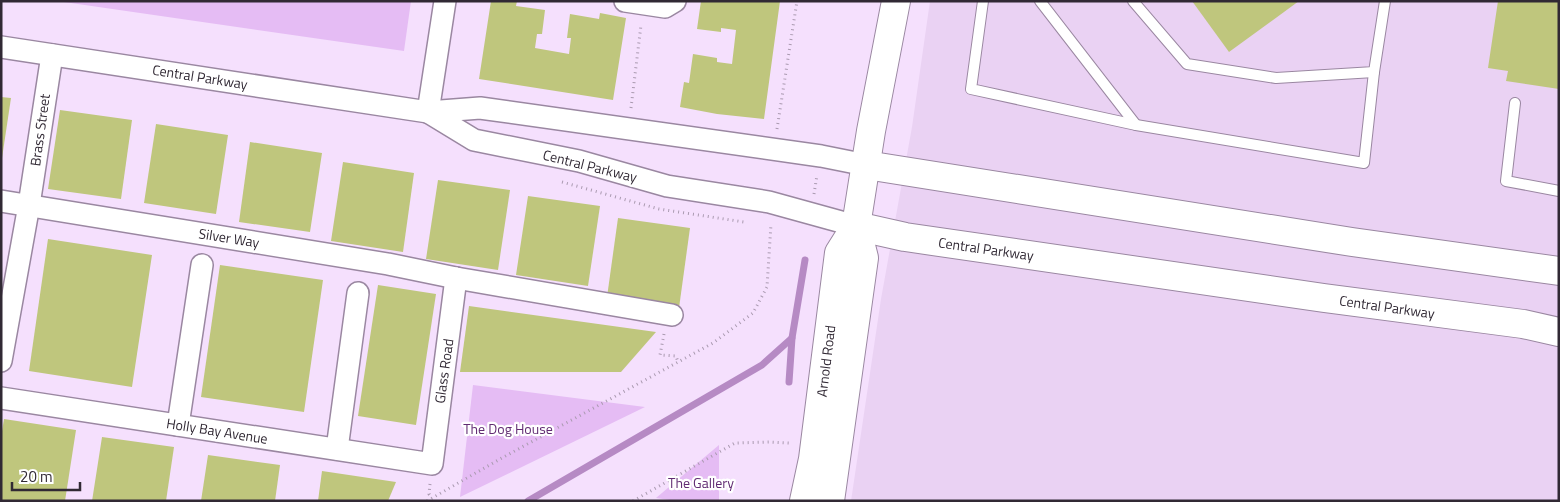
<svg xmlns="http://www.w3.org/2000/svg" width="1560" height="502" viewBox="0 0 1560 502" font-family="'Titillium Web',sans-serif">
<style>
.built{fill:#ead2f3}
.green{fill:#e5bcf4}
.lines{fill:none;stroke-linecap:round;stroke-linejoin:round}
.stream{stroke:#b68ac4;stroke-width:7}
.building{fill:#bfc67d}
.lane-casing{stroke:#9a87a1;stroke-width:12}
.street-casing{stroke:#9a87a1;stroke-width:24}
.secondary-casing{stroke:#9a87a1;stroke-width:30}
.path{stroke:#aa9ab0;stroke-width:3;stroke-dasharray:1 4;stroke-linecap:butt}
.lane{stroke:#fff;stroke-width:10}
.street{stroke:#fff;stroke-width:21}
.secondary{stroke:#fff;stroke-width:28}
.labels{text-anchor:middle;stroke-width:4.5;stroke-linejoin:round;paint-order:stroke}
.street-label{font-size:14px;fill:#312934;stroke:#fff}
.park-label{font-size:14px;fill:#612b72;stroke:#fff}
</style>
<rect width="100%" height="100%" fill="#f5e0fd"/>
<polygon class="built" points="930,1 1559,1 1559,501 851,501 881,299 912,127"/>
<g class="green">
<polygon points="57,1 411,1 404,51"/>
<polygon points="473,385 645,407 460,497"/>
<polygon points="719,445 719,501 677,501 656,498"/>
</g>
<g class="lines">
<g class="stream">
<polyline points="789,382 792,338"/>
<polyline points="528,501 762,365 792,338 805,260"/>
</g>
</g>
<g class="building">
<polygon points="491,1 517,1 516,6 545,10 542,34 537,34 535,48 569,54 571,38 567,38 570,14 599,19 600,13 626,18 613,100 479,79"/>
<polygon points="701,1 780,1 764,119 717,114 680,107 684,82 689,83 693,54 717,58 717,62 732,64 736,30 721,28 721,32 697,29"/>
<polygon points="1192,1 1299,1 1229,52"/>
<polygon points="1498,1 1559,1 1559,89 1506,81 1508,71 1488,68"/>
<polygon points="1,97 11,98 2,158 1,158"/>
<polygon points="60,110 132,120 121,199 48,189"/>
<polygon points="156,124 228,135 216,214 144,203"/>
<polygon points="250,142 322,153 310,232 239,222"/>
<polygon points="343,162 414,173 403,252 331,241"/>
<polygon points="438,180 510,190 498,270 426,259"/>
<polygon points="528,196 600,206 588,286 516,275"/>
<polygon points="618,218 690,228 679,308 607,297"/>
<polygon points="48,239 152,255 132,387 29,371"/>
<polygon points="220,265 323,280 304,412 201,397"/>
<polygon points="378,285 436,294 416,425 358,416"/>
<polygon points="469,306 656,332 621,372 460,372"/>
<polygon points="4,419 76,430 65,501 1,500 1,437"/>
<polygon points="102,437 174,447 166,501 92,501"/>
<polygon points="208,455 280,465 275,501 201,501"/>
<polygon points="322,471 396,482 388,501 318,501"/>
</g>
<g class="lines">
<defs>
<g id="lane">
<polyline points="983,1 971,89 1136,125 1364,163 1374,72"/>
<polyline points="1040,1 1136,125"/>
<polyline points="1133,1 1187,64 1276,78 1374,72 1385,1"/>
<polyline points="1515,103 1506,181 1559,191"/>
</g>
<g id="street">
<polyline points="625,1 665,7 675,1"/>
<polyline points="1,47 428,112 480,108 821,156 866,165"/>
<polyline points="428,112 474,140 579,161 667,186 769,202 856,226"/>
<polyline points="428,112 445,1"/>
<polyline points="1,201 388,264 456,278 672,315"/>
<polyline points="1,361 29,205 52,55"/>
<polyline points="1,398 432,464 456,278"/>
<polyline points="178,425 202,265"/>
<polyline points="337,449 358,293"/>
</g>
<g id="secondary">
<polyline points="866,165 1352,242 1559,271"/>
<polyline points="856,226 905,237 1324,298 1523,324 1559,332"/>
<polyline points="804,501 813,459 839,253 856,226 871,131 896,1"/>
<polyline points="830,501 864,258 856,226"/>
</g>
</defs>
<use href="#lane" class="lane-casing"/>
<use href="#street" class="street-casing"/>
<use href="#secondary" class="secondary-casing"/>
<g class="path">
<polyline points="631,108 641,25"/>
<polyline points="777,129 797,1"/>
<polyline points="562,182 659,209 744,222"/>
<polyline points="814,194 817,175"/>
<polyline points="664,334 660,355 676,356 678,362"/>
<polyline points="430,484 429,494 432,498"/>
<polyline points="427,501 500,459 713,343 753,313 767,287 771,224"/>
<polyline points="633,501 735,443 770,442 790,443"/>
</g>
<use href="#lane" class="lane"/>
<use href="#street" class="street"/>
<use href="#secondary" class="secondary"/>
</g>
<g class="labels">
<g class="street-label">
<text transform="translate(200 77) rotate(9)" y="5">Central Parkway</text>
<text transform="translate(40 130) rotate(-82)" y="5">Brass Street</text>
<text transform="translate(590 166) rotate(14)" y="5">Central Parkway</text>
<text transform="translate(229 238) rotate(9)" y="5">Silver Way</text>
<text transform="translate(986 249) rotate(8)" y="5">Central Parkway</text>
<text transform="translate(1387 307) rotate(8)" y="5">Central Parkway</text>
<text transform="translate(826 361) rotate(-83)" y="5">Arnold Road</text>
<text transform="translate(444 371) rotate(-82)" y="5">Glass Road</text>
<text transform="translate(217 431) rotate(9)" y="5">Holly Bay Avenue</text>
</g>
<g class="park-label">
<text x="508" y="434">The Dog House</text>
<text x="701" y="488">The Gallery</text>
</g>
</g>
<rect width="1560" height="502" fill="none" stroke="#312934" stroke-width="5"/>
<path d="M12 482v8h68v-8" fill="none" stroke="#312934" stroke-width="2.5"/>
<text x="20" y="482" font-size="15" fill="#312934" stroke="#ffffff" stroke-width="4" paint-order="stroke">20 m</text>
</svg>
